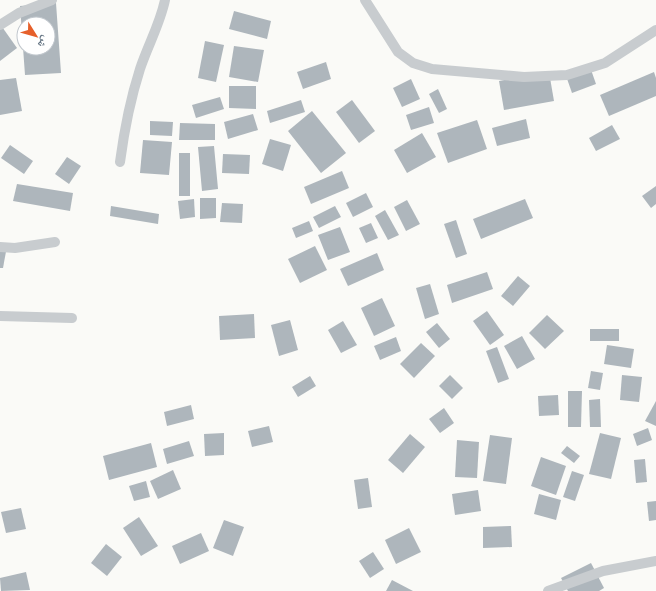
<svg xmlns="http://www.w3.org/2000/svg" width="656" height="591" viewBox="0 0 656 591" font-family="'Titillium Web','Noto Naskh Arabic',sans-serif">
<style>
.building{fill:#aeb6bc;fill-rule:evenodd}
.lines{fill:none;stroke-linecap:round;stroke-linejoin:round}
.minor{stroke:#c8cccf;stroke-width:10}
</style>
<rect width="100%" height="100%" fill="#fafaf7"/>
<g class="building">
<path d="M56 3 61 73 25 75 20 6ZM24 24H48V48H24Z"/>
<polygon points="234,11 271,21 267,39 229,29"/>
<polygon points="0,24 17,48 0,61"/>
<polygon points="205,41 224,45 216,82 198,78"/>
<polygon points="234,46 264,50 258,82 229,77"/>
<polygon points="326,62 331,79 303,89 297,72"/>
<polygon points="589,64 596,84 572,93 565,73"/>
<polygon points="549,72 554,101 504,110 499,81"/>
<polygon points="654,72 656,78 656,96 609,116 600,95"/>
<polygon points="16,78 22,111 0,115 0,80"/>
<polygon points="411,79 420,99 402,107 393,88"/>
<polygon points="229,86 256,86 256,109 229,108"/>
<polygon points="438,89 447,109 439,113 429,94"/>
<polygon points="220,97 224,109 196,118 192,105"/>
<polygon points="301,100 305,112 270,123 267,111"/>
<polygon points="352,100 375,131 359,143 336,112"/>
<polygon points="429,107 434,123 411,130 406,115"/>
<polygon points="312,111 346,153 321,173 288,131"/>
<polygon points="253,114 258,130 228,139 224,122"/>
<polygon points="526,119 530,138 497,146 492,128"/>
<polygon points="477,120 487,149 448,163 437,133"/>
<polygon points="150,121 173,122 172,136 150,135"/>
<polygon points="180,123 215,124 215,140 179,140"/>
<polygon points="612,125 620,139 596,151 589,138"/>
<polygon points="422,133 436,157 407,173 394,150"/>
<polygon points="270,139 291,145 283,171 262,164"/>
<polygon points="143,140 172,142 169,175 140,173"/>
<polygon points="10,145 33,161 24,174 1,158"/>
<polygon points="214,146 218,189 202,191 198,147"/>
<rect x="179" y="153" width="11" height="43"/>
<polygon points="223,154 250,155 249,174 222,173"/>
<polygon points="67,157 81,166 69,184 55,174"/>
<polygon points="342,171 349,188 311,204 304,187"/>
<polygon points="17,184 73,193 70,211 13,201"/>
<polygon points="656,186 656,204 651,208 642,196"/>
<polygon points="366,193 373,207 353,217 346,203"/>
<polygon points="200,198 216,198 216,218 200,219"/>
<polygon points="194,199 195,217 180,219 178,201"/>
<polygon points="525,199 533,218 481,239 473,219"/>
<polygon points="407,200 420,224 406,231 394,207"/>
<polygon points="222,203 243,204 242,223 220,222"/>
<polygon points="111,206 159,214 158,224 110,216"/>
<polygon points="335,206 341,217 319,228 313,217"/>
<polygon points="385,210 399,235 388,240 375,216"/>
<polygon points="456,220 467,254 456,258 444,224"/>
<polygon points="309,221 313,231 296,238 292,228"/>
<polygon points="371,223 378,238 366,243 359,228"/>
<polygon points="340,227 350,252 328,260 318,235"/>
<polygon points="0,245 7,246 3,268 0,268"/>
<polygon points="315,246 327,270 300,283 288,259"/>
<polygon points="377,253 384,270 348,286 340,269"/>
<polygon points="487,272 493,289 452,303 447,285"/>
<polygon points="518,276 530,286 513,306 501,296"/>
<polygon points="430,284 439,314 425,319 416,288"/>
<polygon points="382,298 395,326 374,336 361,308"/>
<polygon points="487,311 504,335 490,345 473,321"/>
<polygon points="254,314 255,338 220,340 219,316"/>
<polygon points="547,315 564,331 545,349 529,333"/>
<polygon points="290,320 298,350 279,356 271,325"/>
<polygon points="343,321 357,345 341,353 328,330"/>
<polygon points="437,323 450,339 439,348 426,332"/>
<rect x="590" y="329" width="29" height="12"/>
<polygon points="522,336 535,359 517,369 504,346"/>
<polygon points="396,337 401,351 380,360 374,346"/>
<polygon points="421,343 435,356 414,378 400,364"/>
<polygon points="607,345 634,349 631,368 604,364"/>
<polygon points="497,347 509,379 498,383 486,351"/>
<polygon points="591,371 603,373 600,390 588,388"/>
<polygon points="450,375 463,388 452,399 439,386"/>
<polygon points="622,375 642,377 639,402 620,400"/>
<polygon points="310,376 316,386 298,397 292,387"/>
<polygon points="568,391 582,391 581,427 568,427"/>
<polygon points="558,395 559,415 539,416 538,396"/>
<polygon points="600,399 601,427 590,427 589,400"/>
<polygon points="656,401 656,426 645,421"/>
<polygon points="191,405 194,419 167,426 164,412"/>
<polygon points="444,408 454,423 440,433 429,419"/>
<polygon points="269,426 273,442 252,447 248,431"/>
<polygon points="648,428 652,440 637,446 633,434"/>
<polygon points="224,433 224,455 205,456 204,434"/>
<polygon points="600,433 621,438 611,479 589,474"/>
<polygon points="410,434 425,447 403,473 388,460"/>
<polygon points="490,435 512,438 506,484 483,481"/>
<polygon points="457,440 479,442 477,478 455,477"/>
<polygon points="189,441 194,456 167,464 163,449"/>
<polygon points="151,443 157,467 109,480 103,456"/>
<polygon points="567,446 580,456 574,463 561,453"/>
<polygon points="541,457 566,466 556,495 531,486"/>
<polygon points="645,459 647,482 636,483 634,460"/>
<polygon points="173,470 181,489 158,499 150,481"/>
<polygon points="572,471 584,475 575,501 563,497"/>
<polygon points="368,478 372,507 358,509 354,480"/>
<polygon points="146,481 150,497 134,501 129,486"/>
<polygon points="478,490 481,511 455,515 452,494"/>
<polygon points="539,494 561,500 556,520 534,514"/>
<polygon points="656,501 656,520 649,521 647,502"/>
<polygon points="21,508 26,529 6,533 1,512"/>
<polygon points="139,517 158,546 141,556 123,528"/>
<polygon points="224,520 244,527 233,556 213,548"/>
<polygon points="511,526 512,547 483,548 483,527"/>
<polygon points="409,528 421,552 396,564 385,540"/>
<polygon points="201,533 209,551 180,564 172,546"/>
<polygon points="106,544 122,557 107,576 91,563"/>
<polygon points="373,552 384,569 370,578 359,561"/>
<polygon points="591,563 604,588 599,591 568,591 561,578"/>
<polygon points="26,572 30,590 1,591 0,578"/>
<polygon points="392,580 413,591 386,591"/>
</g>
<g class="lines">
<g class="minor">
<polyline points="365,0 398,52 413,63 432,69 524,77 567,75 605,63 656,30"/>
<polyline points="0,25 19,13 52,0"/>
<path d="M120 162C124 132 131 97 140 69 148 45 160 24 165 0"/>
<polyline points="0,247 15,248 55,242"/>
<polyline points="0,316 72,318"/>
<polyline points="548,591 603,571 656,561"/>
</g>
</g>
<g transform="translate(36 36) rotate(127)"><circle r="19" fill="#ffffff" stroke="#c1c7cd"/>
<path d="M0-3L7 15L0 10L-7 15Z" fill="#e6602b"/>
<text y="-6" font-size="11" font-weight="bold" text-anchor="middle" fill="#647483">ش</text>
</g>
</svg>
